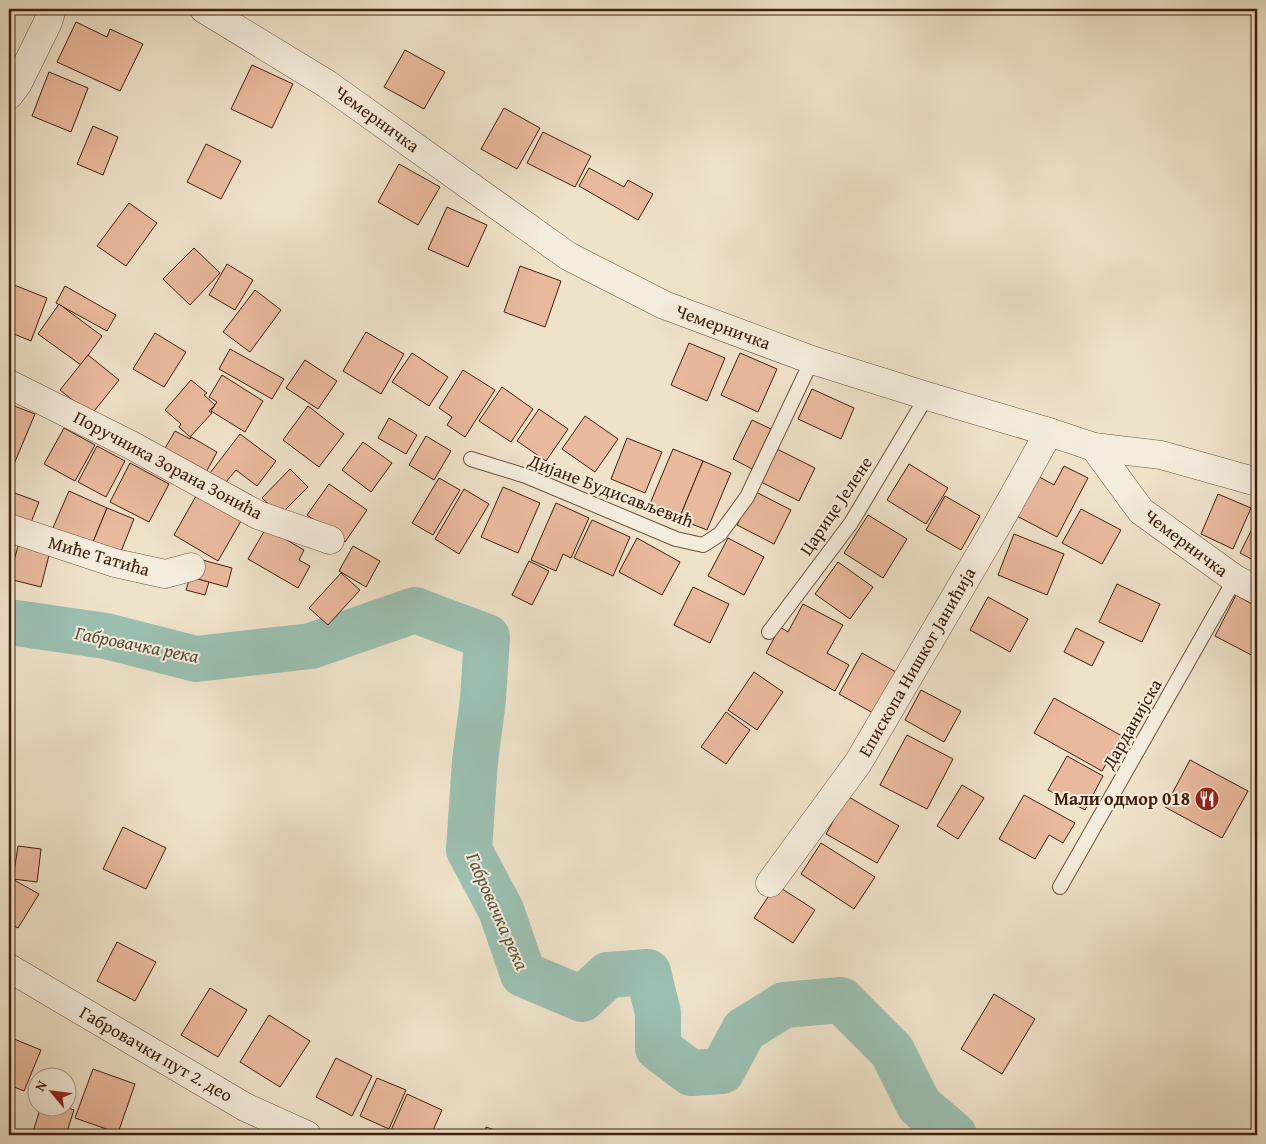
<svg xmlns="http://www.w3.org/2000/svg" width="1266" height="1144" viewBox="0 0 1266 1144" font-family="'Gentium Book Plus',serif">
<style>
.lines{fill:none;stroke-linecap:round;stroke-linejoin:round}
.river{stroke:#9bbfb0;stroke-width:46}
.building{fill:#e9b99d;stroke:#40200d}
.lane-casing{stroke:#6c503c;stroke-width:16}
.street-casing{stroke:#6c503c;stroke-width:29}
.lane{stroke:#f4ecdc;stroke-width:14}
.street{stroke:#f4ecdc;stroke-width:28}
.labels{text-anchor:middle;stroke-width:4;stroke-linejoin:round;paint-order:stroke}
.street-label{font-size:18px;fill:#40200d;stroke:#f4ecdc}
.poi-label{font-size:18px;font-weight:bold;fill:#40200d;stroke:#f4ecdc;text-anchor:end}
.water-label{font-size:19px;font-style:italic;fill:#5b503e;stroke:#f4ecdc}
</style>
<rect width="100%" height="100%" fill="#eee2c9"/>
<filter id="stains"><feTurbulence type="fractalNoise" baseFrequency=".004" numOctaves="4"/><feColorMatrix values="0 0 0 0 .2 0 0 0 0 .09 0 0 0 0 .02 0 0 0 .5 -.17"/></filter>
<radialGradient id="worn" r=".72"><stop offset=".6" stop-color="#630" stop-opacity="0"/><stop offset="1" stop-color="#630" stop-opacity=".3"/></radialGradient>
<g class="lines">
<polyline class="river" points="9,622 106,636 196,659 311,646 415,610 487,637 483,700 475,761 469,850 501,910 523,974 582,999 608,975 648,972 658,1013 658,1048 691,1073 722,1071 744,1030 784,1005 841,1000 892,1051 919,1105 954,1135"/>
</g>
<g class="building">
<polygon points="76,22 107,37 110,29 143,44 120,91 57,62"/>
<polygon points="405,50 445,72 424,109 384,87"/>
<polygon points="252,65 293,84 272,128 231,109"/>
<polygon points="49,72 88,88 71,132 32,116"/>
<polygon points="504,108 540,128 517,169 481,149"/>
<polygon points="93,126 118,137 103,175 77,164"/>
<polygon points="543,132 591,156 575,187 527,163"/>
<polygon points="206,144 241,161 221,199 187,182"/>
<polygon points="399,164 440,187 418,225 378,202"/>
<polygon points="589,168 624,187 628,180 653,194 638,220 579,186"/>
<polygon points="129,203 157,223 126,266 97,246"/>
<polygon points="447,207 487,225 468,267 428,249"/>
<polygon points="194,248 220,273 190,305 163,279"/>
<polygon points="227,264 253,280 235,310 209,295"/>
<polygon points="520,266 561,281 545,327 504,312"/>
<polygon points="9,283 47,298 31,341 9,332"/>
<polygon points="65,286 116,315 107,331 56,303"/>
<polygon points="255,290 281,310 250,352 223,332"/>
<polygon points="59,304 102,336 81,365 38,334"/>
<polygon points="366,332 404,354 381,394 343,371"/>
<polygon points="155,333 186,352 164,387 133,369"/>
<polygon points="689,343 725,358 707,401 671,385"/>
<polygon points="230,349 284,379 272,399 219,369"/>
<polygon points="412,353 448,377 429,406 392,382"/>
<polygon points="740,353 777,369 758,412 721,395"/>
<polygon points="88,355 119,380 91,415 60,390"/>
<polygon points="305,360 337,381 318,409 286,388"/>
<polygon points="463,370 495,390 465,437 447,425 452,417 439,408"/>
<polygon points="222,375 263,401 245,432 211,411 217,402 209,397"/>
<polygon points="191,380 207,393 204,395 215,405 209,411 212,413 190,437 179,427 181,424 165,410"/>
<polygon points="502,387 533,409 511,442 479,421"/>
<polygon points="812,389 854,408 841,439 798,419"/>
<polygon points="9,404 35,414 9,476"/>
<polygon points="308,406 344,434 319,467 283,440"/>
<polygon points="539,409 568,429 546,461 517,441"/>
<polygon points="585,416 618,439 595,472 562,449"/>
<polygon points="389,418 417,435 406,454 378,438"/>
<polygon points="752,420 771,429 752,469 733,459"/>
<polygon points="64,428 95,445 75,481 44,464"/>
<polygon points="175,431 190,439 191,437 217,452 202,480 160,457"/>
<polygon points="240,434 276,461 257,486 236,470 221,488 207,477"/>
<polygon points="426,436 451,451 434,480 409,465"/>
<polygon points="627,438 662,452 645,493 611,479"/>
<polygon points="363,442 392,463 371,492 342,470"/>
<polygon points="97,446 125,461 106,497 78,482"/>
<polygon points="775,448 815,468 799,501 759,481"/>
<polygon points="673,449 703,461 679,519 649,506"/>
<polygon points="703,461 731,473 707,530 679,519"/>
<polygon points="130,463 169,484 149,522 110,502"/>
<polygon points="909,464 948,488 926,524 887,500"/>
<polygon points="1064,466 1088,478 1057,537 1011,513 1032,473 1054,485"/>
<polygon points="290,469 308,487 280,515 262,498"/>
<polygon points="439,478 460,490 433,535 412,523"/>
<polygon points="329,484 367,510 345,542 307,515"/>
<polygon points="503,487 540,503 518,553 481,537"/>
<polygon points="464,489 489,504 459,554 435,539"/>
<polygon points="69,491 107,508 91,547 52,530"/>
<polygon points="754,491 791,510 774,544 737,525"/>
<polygon points="12,492 39,502 30,525 9,516 9,501"/>
<polygon points="1218,494 1251,508 1233,549 1201,534"/>
<polygon points="196,496 241,521 218,561 174,535"/>
<polygon points="945,496 980,516 961,550 926,530"/>
<polygon points="556,503 589,518 571,558 563,554 556,571 531,560"/>
<polygon points="107,508 134,519 118,559 91,547"/>
<polygon points="1081,509 1121,530 1102,564 1062,543"/>
<polygon points="868,515 907,539 883,578 844,553"/>
<polygon points="1257,519 1257,562 1240,553"/>
<polygon points="592,520 630,537 613,576 574,558"/>
<polygon points="266,528 304,550 299,560 310,566 298,588 248,559"/>
<polygon points="1014,534 1064,554 1047,595 998,575"/>
<polygon points="9,535 17,537 9,569"/>
<polygon points="637,538 680,562 662,595 619,572"/>
<polygon points="728,538 764,557 744,595 708,576"/>
<polygon points="20,539 51,547 41,587 9,579"/>
<polygon points="353,546 380,561 366,587 339,571"/>
<polygon points="195,558 232,568 227,587 190,577"/>
<polygon points="529,561 549,571 532,605 512,595"/>
<polygon points="838,562 873,587 850,619 815,594"/>
<polygon points="341,573 360,590 328,625 309,608"/>
<polygon points="190,577 209,582 205,595 186,590"/>
<polygon points="1117,584 1160,604 1142,642 1099,622"/>
<polygon points="693,587 729,604 710,643 674,625"/>
<polygon points="1236,595 1257,607 1257,658 1215,636"/>
<polygon points="988,597 1028,619 1010,652 970,630"/>
<polygon points="803,604 843,625 827,653 849,665 835,691 766,653 780,627 788,632"/>
<polygon points="1076,628 1104,642 1092,666 1064,652"/>
<polygon points="862,653 896,672 873,713 839,694"/>
<polygon points="754,672 783,692 757,730 728,710"/>
<polygon points="921,690 961,711 944,742 905,720"/>
<polygon points="1054,698 1122,736 1102,771 1034,733"/>
<polygon points="726,712 750,730 726,764 701,747"/>
<polygon points="907,735 953,759 927,809 880,785"/>
<polygon points="1067,756 1103,776 1085,810 1048,790"/>
<polygon points="1190,760 1248,791 1222,838 1165,807"/>
<polygon points="962,785 984,798 958,839 937,826"/>
<polygon points="1024,795 1075,823 1063,843 1049,835 1035,859 999,839"/>
<polygon points="847,796 899,826 877,863 826,834"/>
<polygon points="123,827 166,848 146,889 103,869"/>
<polygon points="821,843 875,877 854,909 801,874"/>
<polygon points="18,846 41,849 37,882 13,879"/>
<polygon points="14,880 39,894 18,928 9,923 9,890"/>
<polygon points="776,885 815,910 793,943 754,918"/>
<polygon points="117,942 156,962 135,1001 97,981"/>
<polygon points="210,988 247,1010 218,1057 181,1035"/>
<polygon points="994,994 1035,1019 1002,1074 961,1049"/>
<polygon points="269,1015 310,1041 280,1087 240,1062"/>
<polygon points="9,1037 41,1050 24,1091 9,1085"/>
<polygon points="336,1058 372,1076 352,1116 316,1097"/>
<polygon points="93,1069 135,1084 118,1133 75,1118"/>
<polygon points="377,1078 406,1090 389,1129 360,1116"/>
<polygon points="407,1094 442,1110 431,1135 389,1135"/>
<polygon points="41,1106 62,1106 74,1110 66,1135 32,1135"/>
<polygon points="486,1127 509,1135 484,1135"/>
</g>
<g class="lines">
<defs>
<g id="lane">
<polyline points="471,459 526,476 676,539 703,545 720,534 747,497 812,360"/>
<polyline points="769,632 851,523 927,396"/>
<polyline points="1060,887 1235,579"/>
</g>
<g id="street">
<polyline points="204,9 327,84 568,256 664,305 812,360 927,396 1049,432 1094,447 1161,455 1257,482"/>
<polyline points="9,95 18,83 48,22 52,9"/>
<polyline points="9,384 131,445 258,515 330,540"/>
<polyline points="1094,447 1141,511 1235,579 1257,590"/>
<polyline points="9,528 115,563 165,574 191,567"/>
<polyline points="770,883 858,763 999,522 1049,432"/>
<polyline points="9,968 245,1107 307,1135"/>
</g>
</defs>
<use href="#lane" class="lane-casing"/>
<use href="#street" class="street-casing"/>
<use href="#lane" class="lane"/>
<use href="#street" class="street"/>
</g>
<defs>
<symbol id="restaurant-disc" viewBox="-11 -11 22 22"><circle r="9.5" fill="#8f2418" stroke="#f4ecdc"/><path d="M-5-6h1v4h1v-4h1v4h1v-4h1v5L-1.5 .5V6h-2V.5L-5-1ZM5-6V6H3V1.5H1.5Q1.5-4 5-6Z" fill="#fff"/></symbol>
</defs>
<g fill-rule="evenodd">
<use href="#restaurant-disc" x="1193" y="785" width="28" height="28"/>
</g>
<g class="labels">
<g class="street-label">
<text transform="translate(377 119) rotate(36)" y="6">Чемерничка</text>
<text transform="translate(723 327) rotate(20)" y="6">Чемерничка</text>
<text transform="translate(168 465) rotate(28)" y="6">Поручника Зорана Зонића</text>
<text transform="translate(611 491) rotate(21)" y="6">Дијане Будисављевић</text>
<text transform="translate(836 506) rotate(-56)" y="6">Царице Јелене</text>
<text transform="translate(1186 543) rotate(37)" y="6">Чемерничка</text>
<text transform="translate(99 556) rotate(16)" y="6">Миће Татића</text>
<text transform="translate(917 662) rotate(-60)" y="6">Епископа Нишког Јанићија</text>
<text transform="translate(1132 724) rotate(-60)" y="6">Дарданијска</text>
<text transform="translate(156 1054) rotate(30)" y="6">Габровачки пут 2. део</text>
</g>
<g class="poi-label">
<text x="1190" y="805">Мали одмор 018</text>
</g>
<g class="water-label">
<text transform="translate(137 644) rotate(11)" y="7">Габровачка река</text>
<text transform="translate(498 911) rotate(66)" y="7">Габровачка река</text>
</g>
</g>
<rect width="1266" height="1144" fill="none" stroke="#eee2c9" stroke-width="30"/>
<rect x="10" y="10" width="1246" height="1124" fill="none" stroke="#40200d" stroke-width="2.5"/>
<rect x="15" y="15" width="1236" height="1114" fill="none" stroke="#40200d"/>
<g transform="translate(52 1092) rotate(299)"><circle r="24" fill="#f4ecdc" stroke="#ac9a89"/>
<path d="M0-4L9 19L0 12L-9 19Z" fill="#8f2418"/>
<text y="-8" font-size="14" font-weight="bold" text-anchor="middle" fill="#40200d">N</text>
</g>
<rect width="100%" height="100%" filter="url(#stains)"/>
<rect width="100%" height="100%" fill="url(#worn)"/>
</svg>
